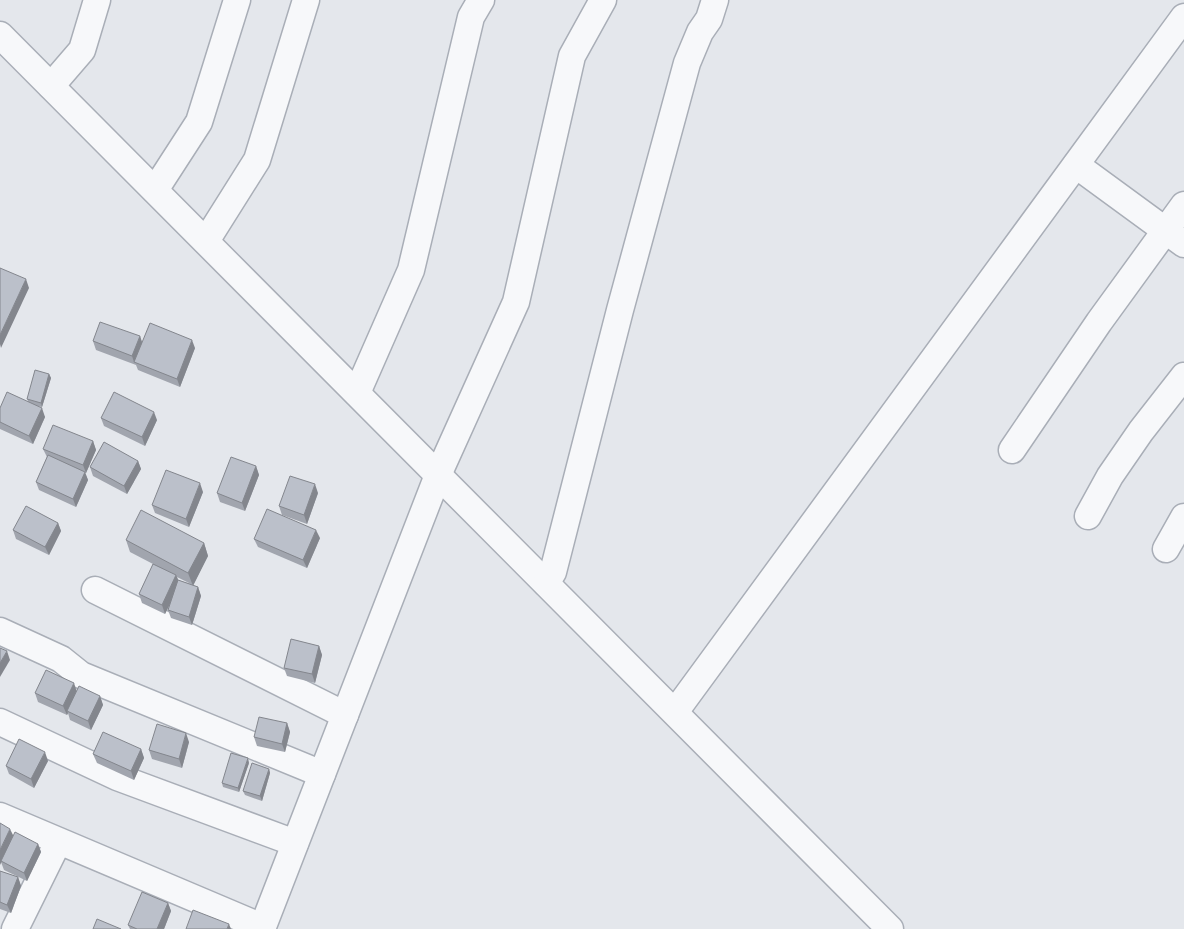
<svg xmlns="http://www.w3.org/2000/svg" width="1184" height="929" viewBox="0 0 1184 929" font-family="Ubuntu,sans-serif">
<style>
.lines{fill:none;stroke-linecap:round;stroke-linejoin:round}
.street-casing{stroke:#a9aeb7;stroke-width:29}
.street{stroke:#f7f8fa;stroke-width:26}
.wall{fill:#a1a5ae;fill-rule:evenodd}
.shaded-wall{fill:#83868d}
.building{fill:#bbc0ca;stroke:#83868d}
</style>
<rect width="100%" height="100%" fill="#e4e7ec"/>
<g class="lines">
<defs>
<g id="street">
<polyline points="0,35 890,929"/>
<polyline points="51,86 82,50 97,0"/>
<polyline points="1076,165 1184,244"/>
<polyline points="155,190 199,122 237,0"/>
<polyline points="206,241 257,160 306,0"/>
<polyline points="357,393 411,270 471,17 481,0"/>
<polyline points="1012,450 1099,322 1184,205"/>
<polyline points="1088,516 1110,476 1141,431 1184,376"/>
<polyline points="1166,549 1184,517"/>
<polyline points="546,583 553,572 620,310 687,63 700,32 709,19 715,0"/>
<polyline points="95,590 345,715"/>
<polyline points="0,631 61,659 81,675 322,774"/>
<polyline points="675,712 1184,17"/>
<polyline points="0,722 117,777 295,843"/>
<polyline points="0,816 262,927"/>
<polyline points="15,929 58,842"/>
<polyline points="262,929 438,475 516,302 572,56 603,0"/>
</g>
</defs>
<use href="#street" class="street-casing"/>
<use href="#street" class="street"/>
</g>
<g class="wall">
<polygon points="140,336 142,343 195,348 180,387 138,370 136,365 96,350 93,341"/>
<polygon points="49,374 51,378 42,407 37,406 45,417 33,444 0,429 0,408 28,401 27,399"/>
<polygon points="101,418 157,420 145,446 104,426"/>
<polygon points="93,441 96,450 86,473 85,473 88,480 76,507 39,490 36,482 47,457 43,449"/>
<polygon points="138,461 141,469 127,494 93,476 90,467"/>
<polygon points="256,466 259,475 245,511 220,502 217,493"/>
<polygon points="203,492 189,527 155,513 152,505"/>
<polygon points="318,493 307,524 282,515 279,506"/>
<polygon points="58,523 61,531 49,555 16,539 13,530"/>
<polygon points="320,538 307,568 258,547 254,539"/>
<path d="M126 540 204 543 208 556 193 585 198 587 201 596 192 625 171 618 168 610 169 605 165 614 142 603 139 594 153 564 130 552ZM177 577 191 584 178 580Z"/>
<polygon points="319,646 322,655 315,683 287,676 284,668"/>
<polygon points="77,691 100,696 103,705 91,730 70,720 68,713 67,715 38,702 35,693"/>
<polygon points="287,723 290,732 285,752 257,746 254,737"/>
<polygon points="189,742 182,768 152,759 149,750"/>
<polygon points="141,749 144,758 134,780 97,763 93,754"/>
<polygon points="48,761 34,788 9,774 6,766"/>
<polygon points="249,763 239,792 223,787 222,783"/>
<polygon points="269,769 270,773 262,801 245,795 243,791"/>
<polygon points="13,837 38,844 41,852 27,881 4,870 1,862"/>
<polygon points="0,871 18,877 21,886 11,913 0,909"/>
<polygon points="168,903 171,911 164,929 130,929 128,925"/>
</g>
<g class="shaded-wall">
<polygon points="26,279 29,288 1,348 0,344 0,335"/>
<polygon points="140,336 143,345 134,362 132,356"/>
<polygon points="192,340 195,348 180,387 177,379"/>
<polygon points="49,374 51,378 42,407 41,403"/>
<polygon points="42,408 45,417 33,444 29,436"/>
<polygon points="154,412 157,420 145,446 142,437"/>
<polygon points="93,441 96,450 86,473 83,465"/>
<polygon points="138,461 141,469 127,494 124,486"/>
<polygon points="256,466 259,475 245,511 242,503"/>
<polygon points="85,472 88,480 76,507 73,499"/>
<polygon points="200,483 203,492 189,527 186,519"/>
<polygon points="315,484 318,493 307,524 304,515"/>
<polygon points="58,523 61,531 49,555 45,547"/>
<polygon points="316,530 320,538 307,568 303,560"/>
<polygon points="204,543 208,556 193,586 188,573"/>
<polygon points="176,575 180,584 165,614 162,605"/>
<polygon points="198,587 201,596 192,625 189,617"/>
<polygon points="319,646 322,655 315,683 312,674"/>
<polygon points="7,651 10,660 0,677 0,663"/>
<polygon points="74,683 77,692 67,711 68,713 67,715 63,706"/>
<polygon points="100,696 103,705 91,730 88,721"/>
<polygon points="287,723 290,732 285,752 282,744"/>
<polygon points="186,733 189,742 182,768 179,759"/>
<polygon points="141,749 144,758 134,780 131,771"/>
<polygon points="45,752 48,761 34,788 31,779"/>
<polygon points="248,758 249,763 239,792 238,788"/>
<polygon points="269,769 270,773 262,801 260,796"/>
<polygon points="10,829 14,837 0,865 0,850"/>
<polygon points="38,844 41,852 27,881 24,873"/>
<polygon points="18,877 21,886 11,913 7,905"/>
<polygon points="168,903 171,911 164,929 157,929"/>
<polygon points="229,924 231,929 227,929"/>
</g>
<g class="building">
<polygon points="0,268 26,279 0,335"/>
<polygon points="100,322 140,336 132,356 93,341"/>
<polygon points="150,323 192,340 177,379 134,362"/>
<polygon points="35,370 49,374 41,403 27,399"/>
<polygon points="7,392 42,408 29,436 0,422 0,408"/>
<polygon points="114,392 154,412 142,437 101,418"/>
<polygon points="53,425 93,441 83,465 43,449"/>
<polygon points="104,442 138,461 124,486 90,467"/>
<polygon points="48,455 85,472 73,499 36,482"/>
<polygon points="231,457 256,466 242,503 217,493"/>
<polygon points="166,470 200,483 186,519 152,505"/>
<polygon points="290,476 315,484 304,515 279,506"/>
<polygon points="26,506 58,523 45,547 13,530"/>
<polygon points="267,509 316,530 303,560 254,539"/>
<polygon points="141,510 204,543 188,573 126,540"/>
<polygon points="153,564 176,575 162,605 139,594"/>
<polygon points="178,580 198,587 189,617 168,610"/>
<polygon points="291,639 319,646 312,674 284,668"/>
<polygon points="0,648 7,651 0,663"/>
<polygon points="46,670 74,683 63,706 35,693"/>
<polygon points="79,686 100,696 88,721 67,711"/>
<polygon points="259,717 287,723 282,744 254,737"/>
<polygon points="157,724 186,733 179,759 149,750"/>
<polygon points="103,732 141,749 131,771 93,754"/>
<polygon points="19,739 45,752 31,779 6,766"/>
<polygon points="231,753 248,758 238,788 222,783"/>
<polygon points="252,763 269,769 260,796 243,791"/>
<polygon points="0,823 10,829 0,850"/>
<polygon points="15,832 38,844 24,873 1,861"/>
<polygon points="0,871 18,877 7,905 0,902"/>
<polygon points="142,892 168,903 157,929 137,929 128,925"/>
<polygon points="193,910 229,924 227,929 186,929"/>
<polygon points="97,919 121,929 93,929"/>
</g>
</svg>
